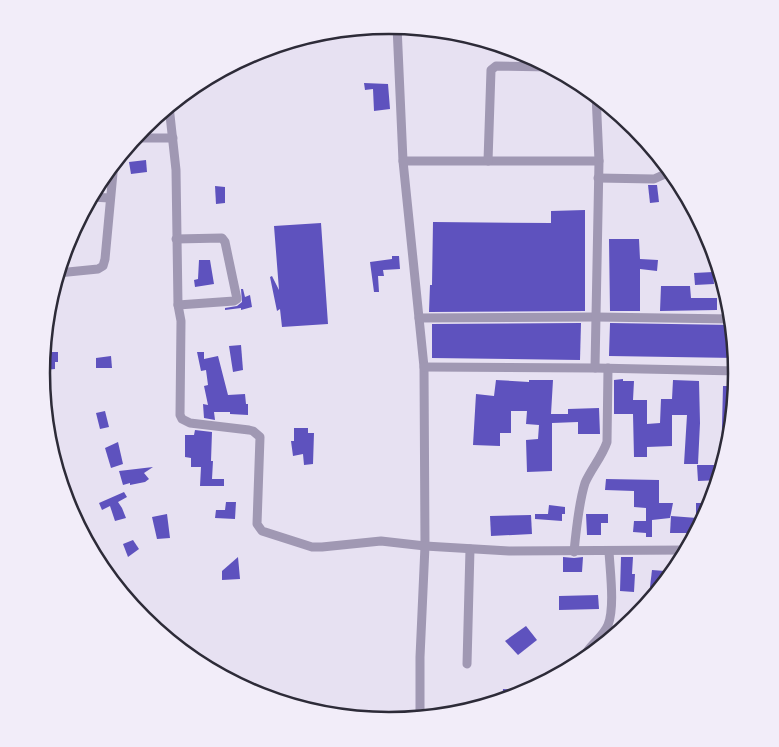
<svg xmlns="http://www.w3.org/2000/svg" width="779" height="747" viewBox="0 0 779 747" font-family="Cabin,sans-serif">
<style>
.building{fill:#5e52be}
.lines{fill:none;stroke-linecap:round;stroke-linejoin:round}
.minor{stroke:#a098b3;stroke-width:9}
.rim{fill:none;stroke:#2d2b38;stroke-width:2.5}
</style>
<rect width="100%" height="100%" fill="#e7e1f2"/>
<g class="building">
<polygon points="364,83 388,84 390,109 374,111 373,89 365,90"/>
<polygon points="146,160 147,172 131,174 129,162"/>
<polygon points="648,185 657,185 659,202 650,203"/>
<polygon points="215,186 225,187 225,203 216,204"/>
<polygon points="585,210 585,311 429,312 430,285 432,285 433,222 551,223 551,211"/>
<polygon points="321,223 328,324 282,327 280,309 277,311 270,277 272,276 279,290 274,226"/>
<polygon points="609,239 639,239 640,259 658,260 657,271 640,269 640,311 610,311"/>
<polygon points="392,256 399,256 400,269 383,270 384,276 378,276 379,292 374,292 370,262 392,259"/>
<polygon points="199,260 210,260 214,284 195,287 194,280 198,279"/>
<polygon points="713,272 714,284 695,285 694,273"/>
<polygon points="661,286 690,286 691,298 717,298 717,310 660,311"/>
<polygon points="241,289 243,289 245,297 250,295 252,307 241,310 241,308 225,310 225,308 237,306 242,302"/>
<polygon points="581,323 580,360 432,358 432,324"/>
<polygon points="610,323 733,325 736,358 609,356"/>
<polygon points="241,345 243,370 233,372 229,346"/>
<polygon points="49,352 58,352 58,362 55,362 55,369 44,370 44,356 49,356"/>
<polygon points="197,352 204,352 204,359 218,356 228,395 245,394 246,404 248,404 248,415 230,414 230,412 214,412 215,420 204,418 203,404 208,405 204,386 208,385 206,370 201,371"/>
<polygon points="111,356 112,368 96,368 96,358"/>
<polygon points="623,379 623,381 634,381 633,400 647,400 647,424 660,423 661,399 672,399 673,380 699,381 700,423 698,464 684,464 687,415 672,415 672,446 647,447 647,457 634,457 633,414 614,414 614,380"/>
<polygon points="496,380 529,382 529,380 553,380 551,414 568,414 568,409 599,408 600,434 578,434 578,422 552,423 552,471 527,472 526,440 538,439 539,425 526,424 527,411 511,411 511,433 500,433 500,446 473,445 476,394 494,396"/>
<polygon points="723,386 737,386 731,442 720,480 698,481 697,465 721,465"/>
<polygon points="105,411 109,427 100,429 96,413"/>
<polygon points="294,428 308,428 308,433 314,433 313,464 304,465 303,454 293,456 291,441 294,441"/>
<polygon points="195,430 212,432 211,461 213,461 212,479 224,479 224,486 200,486 201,467 191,467 191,458 185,457 185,435 194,435"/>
<polygon points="118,442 123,464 111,468 105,448"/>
<polygon points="153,467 144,473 149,479 145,482 130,485 130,483 123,485 119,471"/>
<polygon points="606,479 659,480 659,503 673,503 670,518 652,520 652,537 646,537 646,533 633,532 634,521 646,521 646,508 634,507 634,491 605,490"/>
<polygon points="124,492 127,497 118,502 122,508 126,518 115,521 110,506 102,510 99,503"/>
<polygon points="226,502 236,502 235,519 215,518 216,510 225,510"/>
<polygon points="696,503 710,503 710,510 707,516 696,516"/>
<polygon points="549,505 565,507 565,514 562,514 562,521 535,519 535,514 548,514"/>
<polygon points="167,514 170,538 157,539 152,517"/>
<polygon points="586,514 608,514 608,523 601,523 601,535 587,535"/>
<polygon points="531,515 532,534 491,536 490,516"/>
<polygon points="671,516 697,518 696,533 670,533"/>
<polygon points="133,540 139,549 128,557 123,544"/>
<polygon points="238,557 240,579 222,580 222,571"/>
<polygon points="563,557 574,558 583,557 582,572 563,572"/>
<polygon points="621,557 633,557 632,574 635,574 634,592 620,591"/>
<polygon points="652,570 665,571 665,585 663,587 650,587"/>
<polygon points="598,595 599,609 559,610 559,596"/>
<polygon points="526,626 537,640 518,655 505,641"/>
<polygon points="503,689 519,690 518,697 502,702"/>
</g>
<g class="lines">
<g class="minor">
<polyline points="397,26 403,161 424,367 425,546 420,657 420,719"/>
<polyline points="169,106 176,170 178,305 181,321 180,415 182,419 190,423 249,430 253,431 260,437 257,524 262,531 312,547 322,547 381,541 425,546 509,551 689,550"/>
<polyline points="134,138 173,138"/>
<polyline points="403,161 599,161"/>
<polyline points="488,161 491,70 496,66 552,67"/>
<polyline points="598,178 654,179 672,171"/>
<polyline points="91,197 110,198"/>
<polyline points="176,239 222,238 225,242 237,299 234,301 178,305"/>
<polyline points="58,273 98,269 103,266 105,259 114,162"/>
<polyline points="419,318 596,317 733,319"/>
<polyline points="424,367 595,368 738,371"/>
<polyline points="595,368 599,161 596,94"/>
<path d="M574 552C576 531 579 502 585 483 591 469 602 457 607 442L608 368"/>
<path d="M583 663C585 646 602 640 608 625 615 607 610 571 609 551"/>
<polyline points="467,664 470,549"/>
</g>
</g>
<path d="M0 0H779V747H0ZM50 373a339 339 0 1 1 678 0a339 339 0 1 1-678 0Z" fill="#f2edf9" fill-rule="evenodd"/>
<path class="rim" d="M50 373a339 339 0 1 1 678 0a339 339 0 1 1-678 0Z"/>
</svg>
